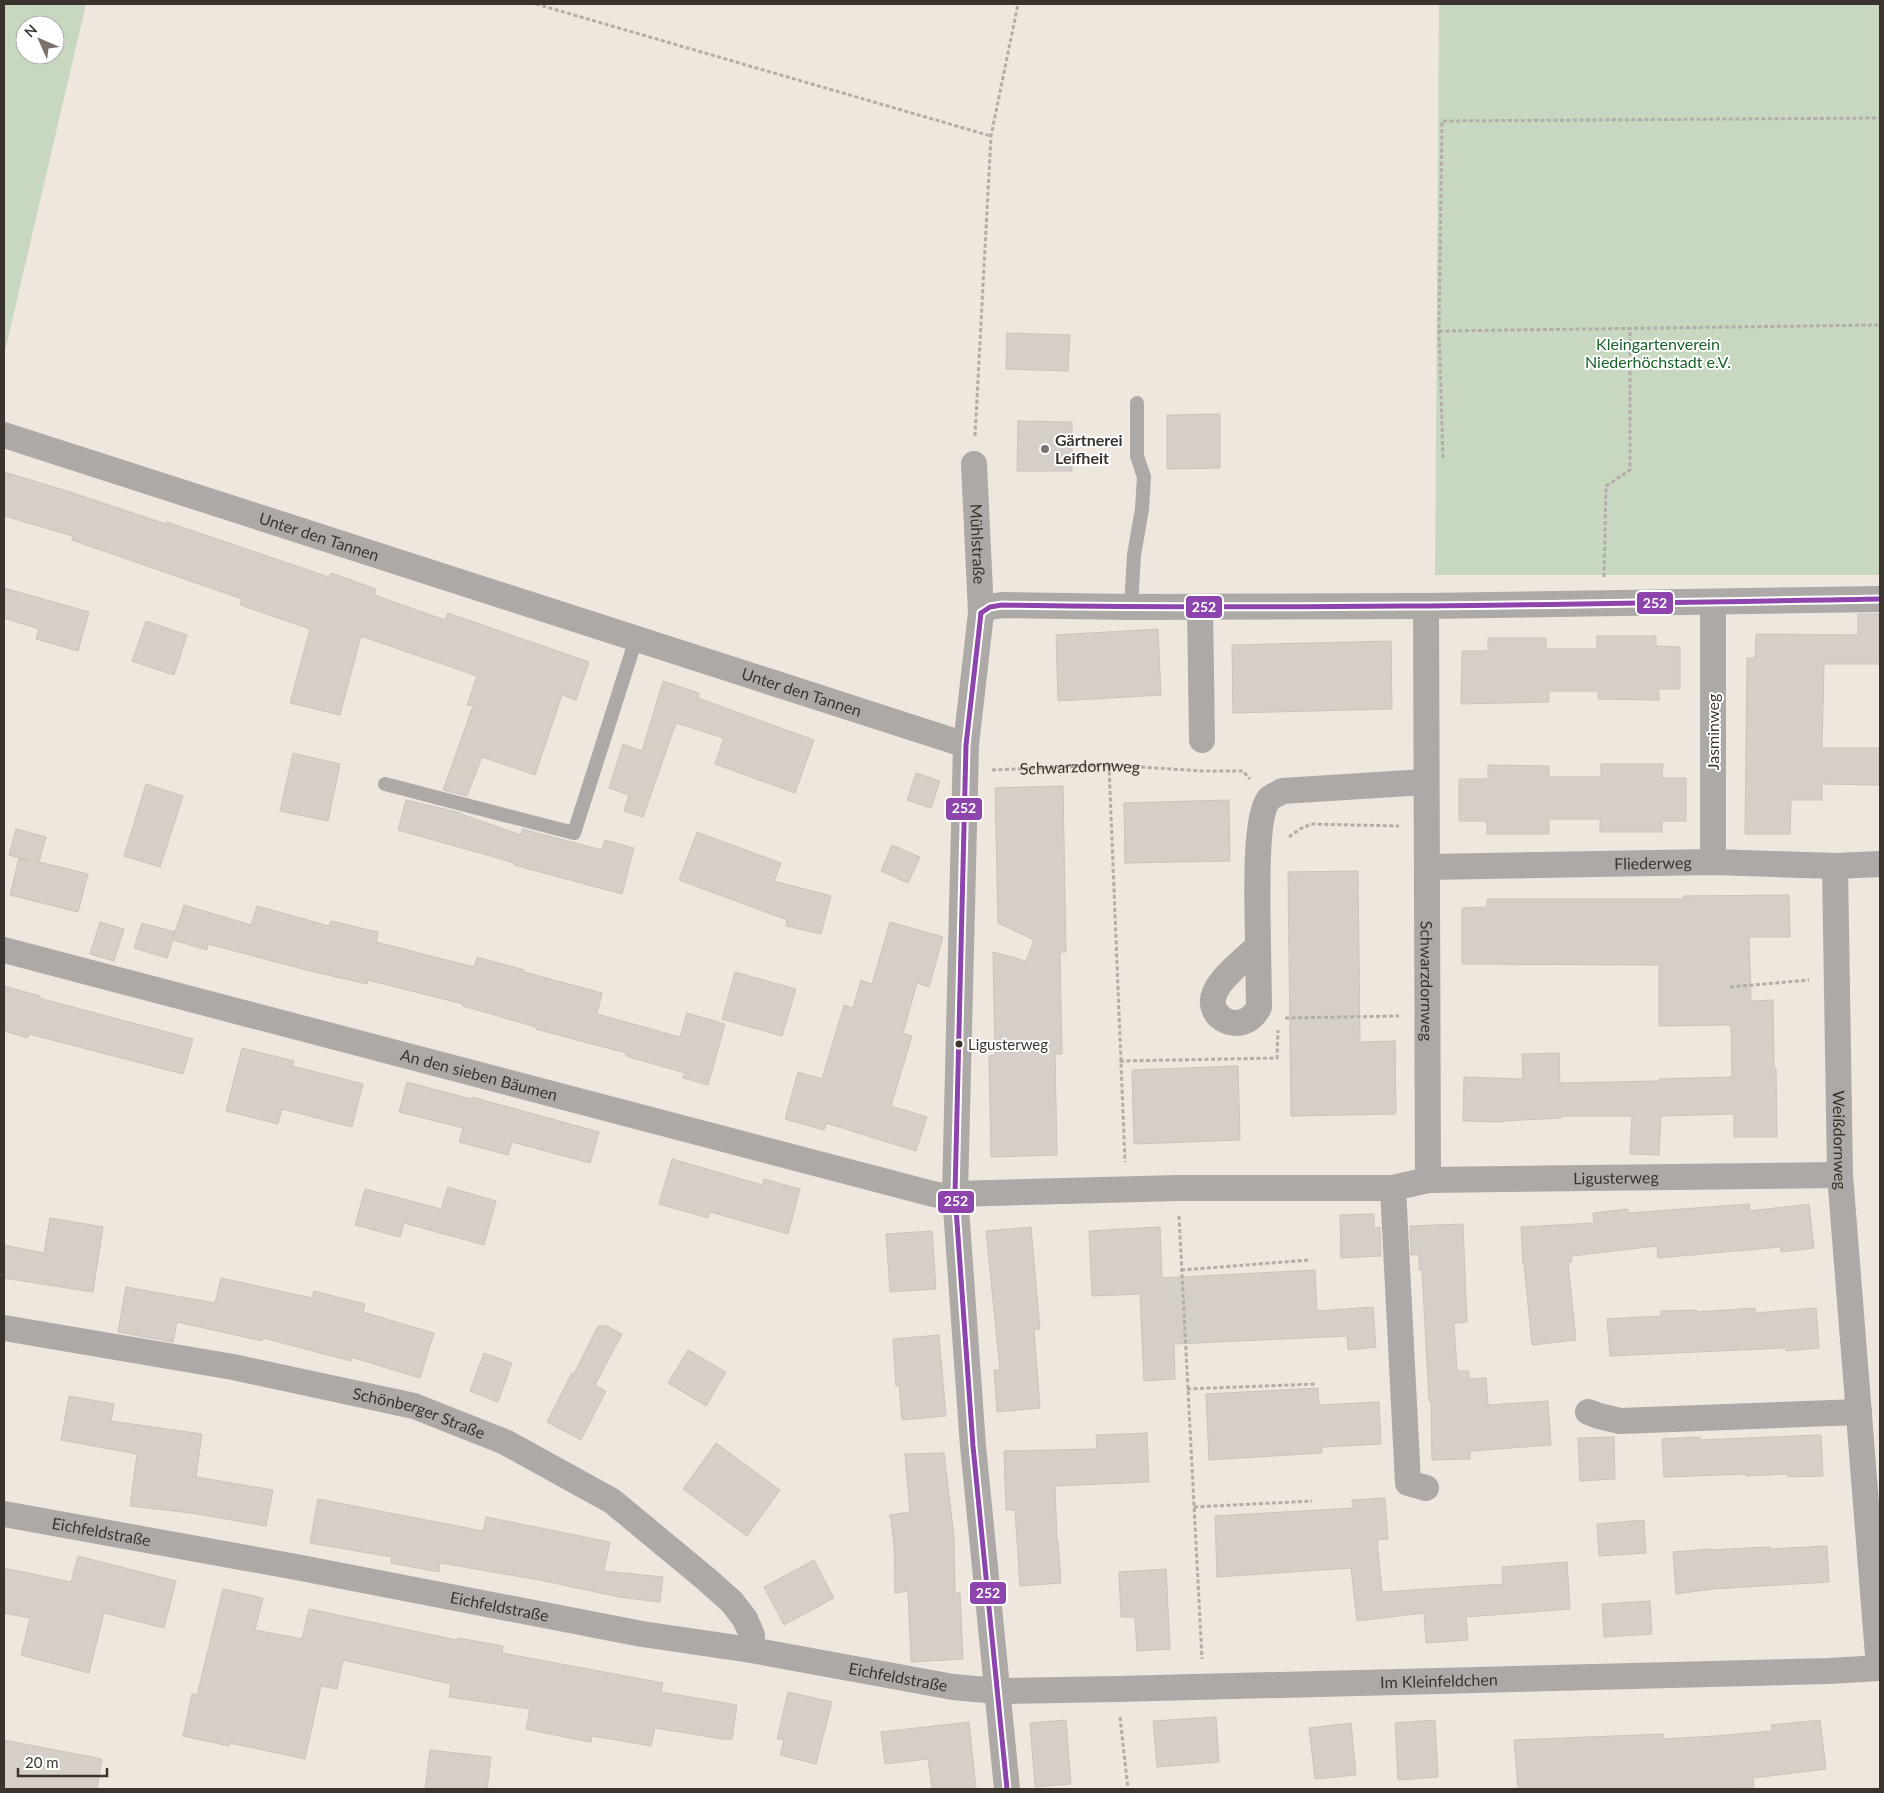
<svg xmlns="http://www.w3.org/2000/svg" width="1884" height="1793" viewBox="0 0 1884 1793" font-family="Lato,sans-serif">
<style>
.green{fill:#c7d7c0;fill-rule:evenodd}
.building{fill:#d6cfc8;stroke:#cbc4bd}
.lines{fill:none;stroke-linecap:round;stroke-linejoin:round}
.path{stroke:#b3adaa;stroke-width:3;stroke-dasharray:4 2.5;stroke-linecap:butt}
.service{stroke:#ada9a7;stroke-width:14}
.minor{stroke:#ada9a7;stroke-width:26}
.bus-1-casing{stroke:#fff;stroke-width:9}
.bus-1{stroke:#8e44ad;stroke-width:5}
.poi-dot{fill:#7a726b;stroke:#fff;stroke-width:2}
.bus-dot{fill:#3b342e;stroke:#fff;stroke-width:2}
.labels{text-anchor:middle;stroke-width:4;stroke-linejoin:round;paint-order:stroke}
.bus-label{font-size:15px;fill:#3b342e;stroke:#fff;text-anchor:start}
.park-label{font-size:16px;fill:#196329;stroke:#fff}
.poi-label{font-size:16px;font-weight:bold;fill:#3b342e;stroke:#fff;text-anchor:start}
.street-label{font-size:16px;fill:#3b342e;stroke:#fff}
.line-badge{stroke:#fff;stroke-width:2}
.badge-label{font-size:14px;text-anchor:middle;font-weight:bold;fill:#fff}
</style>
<rect width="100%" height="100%" fill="#efe6dd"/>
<g class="green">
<path d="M4 4H86L4 355ZM25 25H55V55H25Z"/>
<polygon points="1439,4 1880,4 1880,575 1435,575"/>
</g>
<g class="building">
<polygon points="1007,333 1070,335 1068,371 1006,369"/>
<polygon points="1220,414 1220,468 1167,469 1167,415"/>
<polygon points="1018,421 1072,422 1072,471 1017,471"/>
<polygon points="4,472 67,491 166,524 167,522 329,577 331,573 376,589 374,595 445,620 448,613 589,662 576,700 562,695 535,775 482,757 467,796 443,790 473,706 467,705 477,676 361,636 340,715 290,703 310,629 240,605 242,599 72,540 73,536 4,516"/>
<polygon points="4,588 89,612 78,651 36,639 39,629 4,618"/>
<polygon points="1858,614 1880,614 1880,664 1824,664 1822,748 1880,748 1880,785 1822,784 1822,800 1791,800 1790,834 1745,834 1747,658 1755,658 1756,634 1858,635"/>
<polygon points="146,621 187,635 174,675 132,661"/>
<polygon points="1158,629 1161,695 1058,701 1056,635"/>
<polygon points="1597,636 1656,636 1656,646 1680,647 1680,689 1659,689 1659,700 1598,699 1598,691 1549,691 1549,702 1461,704 1462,651 1488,651 1488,638 1546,638 1546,649 1597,649"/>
<polygon points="1391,641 1392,709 1233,713 1232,645"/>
<polygon points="663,681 699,693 698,698 814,740 795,793 715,764 724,738 676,723 643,817 624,811 629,795 609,788 623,744 642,751"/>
<polygon points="293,753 340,764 328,821 280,811"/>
<polygon points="1601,764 1663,764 1662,778 1686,778 1686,821 1662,821 1662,832 1600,832 1600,819 1549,819 1549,834 1487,834 1487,821 1459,821 1459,779 1488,779 1488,765 1549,766 1549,777 1601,777"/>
<polygon points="916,773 940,781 931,808 907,800"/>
<polygon points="146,784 183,796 160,867 124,856"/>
<polygon points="1063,786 1066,952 1060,952 1062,1054 1055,1054 1057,1155 991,1157 989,1056 995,1055 993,952 1026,961 1034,940 998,923 995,788"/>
<polygon points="406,800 461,813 461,814 521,835 522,829 602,850 605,840 634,848 622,894 514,865 515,863 398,830"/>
<polygon points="1229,800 1230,861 1125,863 1124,803"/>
<polygon points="16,829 46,837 39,862 88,874 78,912 10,895 19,858 27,860 9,855"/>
<polygon points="697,832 781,863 774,881 831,896 821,934 786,926 787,920 679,880"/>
<polygon points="892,845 920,857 908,883 881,871"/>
<polygon points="1358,871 1360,1042 1395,1041 1396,1114 1291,1116 1288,872"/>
<polygon points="1789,895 1790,937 1749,937 1751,1001 1773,1000 1774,1068 1776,1068 1777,1137 1734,1137 1734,1114 1661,1116 1659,1155 1630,1154 1632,1116 1561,1116 1561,1118 1503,1121 1503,1122 1463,1121 1464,1077 1523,1079 1522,1054 1559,1053 1560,1083 1659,1081 1659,1079 1732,1077 1731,1025 1659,1026 1659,965 1462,964 1462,908 1487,907 1487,899 1684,899 1683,896"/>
<polygon points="184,905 251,925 257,906 329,926 331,921 378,932 376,942 474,967 477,957 524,970 524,972 602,993 597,1014 680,1037 687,1013 725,1024 708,1085 683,1078 685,1073 626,1056 626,1053 536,1029 536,1027 463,1006 463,1004 368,980 367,984 310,971 208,944 207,950 173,940 167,958 134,948 142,923 175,932 173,938"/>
<polygon points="100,922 124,929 114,961 90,954"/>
<polygon points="890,922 943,937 929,987 917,983 903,1033 912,1036 891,1106 927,1117 916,1151 826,1123 824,1130 785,1119 798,1072 822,1079 844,1005 853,1008 861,980 872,984"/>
<polygon points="735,972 796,989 782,1036 722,1019"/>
<polygon points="4,986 40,996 39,998 193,1039 183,1074 29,1034 28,1038 4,1031"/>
<polygon points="242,1048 294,1061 292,1066 363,1084 352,1127 282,1109 278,1124 226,1111"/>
<polygon points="1238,1066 1240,1140 1134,1144 1132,1070"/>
<polygon points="407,1082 471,1099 472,1097 599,1132 590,1163 512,1142 508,1155 459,1142 463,1128 399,1112"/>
<polygon points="672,1159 762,1185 764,1179 800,1189 788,1234 710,1212 708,1218 659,1204"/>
<polygon points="448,1187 496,1201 484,1245 404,1223 400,1237 355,1225 365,1189 441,1209"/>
<polygon points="1749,1204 1750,1211 1809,1204 1814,1248 1781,1252 1781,1247 1658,1258 1657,1246 1571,1256 1572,1262 1568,1262 1576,1340 1532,1345 1524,1264 1523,1264 1521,1227 1594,1223 1593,1213 1628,1209 1628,1213"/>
<polygon points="1374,1214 1374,1228 1380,1227 1381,1256 1341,1258 1340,1215"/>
<polygon points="50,1218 103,1227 93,1292 4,1278 4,1245 44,1253"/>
<polygon points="1463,1224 1467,1322 1454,1323 1457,1371 1469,1371 1469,1379 1486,1378 1488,1405 1548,1401 1551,1445 1470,1451 1470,1459 1432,1460 1431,1401 1429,1401 1422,1270 1419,1270 1419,1254 1411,1255 1410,1226"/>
<polygon points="1031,1227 1040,1329 1034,1330 1040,1408 997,1412 994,1370 1000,1370 986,1231"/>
<polygon points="1160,1227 1162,1278 1315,1270 1317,1311 1373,1307 1376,1347 1348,1350 1347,1336 1174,1344 1175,1379 1144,1381 1140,1294 1092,1296 1089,1231"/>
<polygon points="932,1231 936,1289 890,1292 886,1234"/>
<polygon points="221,1278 312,1298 314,1291 365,1304 363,1312 434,1333 420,1378 351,1357 351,1361 263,1338 262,1341 177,1322 173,1342 118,1332 126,1287 215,1303"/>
<polygon points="1755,1308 1755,1313 1816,1308 1819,1348 1786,1351 1785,1348 1610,1356 1607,1319 1661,1316 1661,1311 1697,1310 1697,1312"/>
<polygon points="598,1326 607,1326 622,1334 595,1385 606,1391 581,1440 547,1422 572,1373 574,1374"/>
<polygon points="939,1335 946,1416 902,1420 899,1385 896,1386 893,1339"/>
<polygon points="688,1350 726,1372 706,1406 668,1383"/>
<polygon points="484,1353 512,1363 498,1402 470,1391"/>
<polygon points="1318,1388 1319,1405 1379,1402 1381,1444 1322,1447 1322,1453 1209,1460 1206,1394"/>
<polygon points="69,1396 114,1404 111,1421 202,1434 196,1477 273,1490 266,1526 191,1513 130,1506 137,1454 61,1440"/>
<polygon points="1147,1433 1149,1482 1055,1486 1057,1541 1058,1541 1061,1583 1020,1586 1015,1510 1006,1510 1004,1451 1097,1449 1096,1435"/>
<polygon points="1821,1435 1823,1476 1788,1477 1788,1474 1746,1476 1746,1474 1664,1477 1662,1439 1700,1437 1700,1440"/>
<polygon points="1614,1437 1615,1479 1580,1481 1578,1438"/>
<polygon points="716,1443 780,1490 747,1536 683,1489"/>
<polygon points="944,1453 954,1536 955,1593 960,1593 963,1659 911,1662 908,1591 895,1593 894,1544 890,1515 910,1512 905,1454"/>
<polygon points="1385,1498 1388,1539 1377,1540 1382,1592 1503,1584 1502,1567 1567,1562 1570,1609 1466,1617 1468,1640 1426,1643 1424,1613 1357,1621 1351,1568 1217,1577 1215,1516 1353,1508 1352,1500"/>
<polygon points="318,1499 483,1531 486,1517 610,1542 604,1571 663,1577 660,1602 619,1597 540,1580 440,1563 439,1572 391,1563 392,1557 310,1543"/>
<polygon points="1644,1520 1646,1553 1599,1556 1597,1524"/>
<polygon points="1827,1546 1829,1582 1713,1589 1676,1594 1673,1552 1710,1549 1710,1550 1770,1547 1770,1549"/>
<polygon points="78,1556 176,1581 164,1628 104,1613 89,1673 21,1655 30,1618 4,1613 4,1568 71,1582"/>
<polygon points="814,1560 834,1598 784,1625 764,1587"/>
<polygon points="1166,1569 1170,1649 1137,1651 1135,1617 1121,1617 1119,1572"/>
<polygon points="223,1589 263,1598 255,1630 302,1639 309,1609 457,1640 458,1638 503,1646 502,1653 663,1683 661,1692 737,1705 732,1739 722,1739 655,1728 651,1746 592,1736 591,1742 569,1738 526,1729 530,1709 449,1697 451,1684 343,1660 337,1689 321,1686 305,1759 230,1743 229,1746 183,1736 192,1694 197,1695"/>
<polygon points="1650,1601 1652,1634 1604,1637 1602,1604"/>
<polygon points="788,1692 832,1702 816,1764 780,1755 784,1740 777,1739"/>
<polygon points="1216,1717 1219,1762 1157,1767 1153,1721"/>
<polygon points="1066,1720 1071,1784 1035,1787 1030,1723"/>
<polygon points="1435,1720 1438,1777 1398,1780 1395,1723"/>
<polygon points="1820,1720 1826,1769 1753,1778 1754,1787 1722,1789 1518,1789 1514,1740 1663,1734 1663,1739 1716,1736 1772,1731 1771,1725"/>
<polygon points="969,1722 976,1789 932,1789 928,1759 885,1764 881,1732"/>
<polygon points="1351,1723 1356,1775 1315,1779 1309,1728"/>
<polygon points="4,1740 102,1759 97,1789 4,1789"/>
<polygon points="430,1750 491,1757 487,1789 425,1789"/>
</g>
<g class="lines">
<g class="path">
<polyline points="536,4 991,136"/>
<polyline points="1439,331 1880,325"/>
<polyline points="975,436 991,136 1018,4"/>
<polyline points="1443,458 1439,331 1442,121 1880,118"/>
<polyline points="1604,577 1606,486 1630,470 1630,328"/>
<polyline points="1109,765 1125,1162"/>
<path id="s1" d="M992 770 1109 765 1202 771H1243L1250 779"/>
<polyline points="1289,837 1300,829 1311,824 1399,826"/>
<polyline points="1730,987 1809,980"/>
<polyline points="1285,1018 1399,1016"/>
<polyline points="1120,1061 1277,1058 1278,1030"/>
<polyline points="1179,1216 1202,1659"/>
<polyline points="1181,1270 1309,1260"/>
<polyline points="1187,1389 1315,1384"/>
<polyline points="1194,1507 1312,1501"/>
<polyline points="1120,1717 1128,1789"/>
</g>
<g class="service">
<polyline points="1131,607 1134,555 1142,509 1144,477 1137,456 1137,403"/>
<polyline points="385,784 574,833 636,639"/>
</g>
<g class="minor">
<path id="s2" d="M4 435 966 745"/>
<path id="s3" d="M974 464 981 613 966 745 955 1194 973 1446 1007 1789"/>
<path id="s4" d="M1426 606C1425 798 1427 989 1428 1180"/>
<polyline points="1200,607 1202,740"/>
<polyline points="981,613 990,607 1002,605 1131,607 1426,606 1880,599"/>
<polyline points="1713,862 1713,603"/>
<path id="s5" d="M1835 866 1840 1175 1879 1668"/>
<path id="s6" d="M1427 867 1713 862 1835 866 1880 864"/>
<path d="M1258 946 1259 1007C1244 1038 1203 1019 1215 992 1222 976 1245 959 1258 946 1258 918 1253 817 1269 799 1272 796 1278 794 1282 791L1425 782"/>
<path id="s7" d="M4 950 933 1194 955 1198"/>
<polyline points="1393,1188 1408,1483 1426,1488"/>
<path id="s8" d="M955 1194 1178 1188H1393L1428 1180 1840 1175"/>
<path id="s9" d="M4 1328 233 1367 414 1406 505 1442 612 1501 705 1578 732 1602 745 1619 752 1635 751 1650"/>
<polyline points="1588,1412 1599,1416 1620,1421 1859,1412"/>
<path id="s10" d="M4 1514 296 1567 642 1634 751 1650 953 1687 997 1691 1117 1689 1829 1671 1880 1668"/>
</g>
<defs>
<g id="bus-1">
<polyline points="981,613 966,745 955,1194 973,1446 1007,1789"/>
<path d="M981 613 990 607 1002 605C1295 610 1587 604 1880 599"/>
</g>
</defs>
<use href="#bus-1" class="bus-1-casing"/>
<use href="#bus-1" class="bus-1"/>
</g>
<circle class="poi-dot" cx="1045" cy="449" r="5"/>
<circle class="bus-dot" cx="959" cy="1044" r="4.5"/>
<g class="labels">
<g class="bus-label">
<text x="968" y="1050">Ligusterweg</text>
</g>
<g class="park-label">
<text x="1658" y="350">Kleingartenverein<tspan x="1658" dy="18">Niederhöchstadt e.V.</tspan></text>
</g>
<g class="poi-label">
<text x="1055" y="446">Gärtnerei<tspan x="1055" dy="18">Leifheit</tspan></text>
</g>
<g class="street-label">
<text dy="6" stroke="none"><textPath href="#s2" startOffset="331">Unter den Tannen</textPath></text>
<text dy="6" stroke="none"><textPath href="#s3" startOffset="80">Mühlstraße</textPath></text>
<text dy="6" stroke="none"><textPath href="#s2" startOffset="838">Unter den Tannen</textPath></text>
<text transform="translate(1713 732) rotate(-90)" y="6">Jasminweg</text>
<text dy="6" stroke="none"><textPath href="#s1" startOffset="88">Schwarzdornweg</textPath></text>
<text dy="6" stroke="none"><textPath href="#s6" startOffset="226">Fliederweg</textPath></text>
<text dy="6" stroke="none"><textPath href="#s4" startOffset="375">Schwarzdornweg</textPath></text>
<text dy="6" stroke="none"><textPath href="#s7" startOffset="491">An den sieben Bäumen</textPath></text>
<text dy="6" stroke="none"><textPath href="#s5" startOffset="274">Weißdornweg</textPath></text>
<text dy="6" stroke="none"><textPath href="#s8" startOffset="662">Ligusterweg</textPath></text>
<text dy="6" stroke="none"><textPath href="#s9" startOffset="424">Schönberger Straße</textPath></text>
<text dy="6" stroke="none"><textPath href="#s10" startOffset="99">Eichfeldstraße</textPath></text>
<text dy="6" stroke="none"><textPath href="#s10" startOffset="504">Eichfeldstraße</textPath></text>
<text dy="6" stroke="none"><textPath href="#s10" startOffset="909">Eichfeldstraße</textPath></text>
<text dy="6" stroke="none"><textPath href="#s10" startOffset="1451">Im Kleinfeldchen</textPath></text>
</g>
</g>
<g class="line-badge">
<rect x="1636" y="591" width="38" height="24" rx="5" fill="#8e44ad"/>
<rect x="1185" y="595" width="38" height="24" rx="5" fill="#8e44ad"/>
<rect x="945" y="797" width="38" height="24" rx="5" fill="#8e44ad"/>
<rect x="937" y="1190" width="38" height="24" rx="5" fill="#8e44ad"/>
<rect x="969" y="1581" width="38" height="24" rx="5" fill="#8e44ad"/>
</g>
<g class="badge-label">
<text x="1655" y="608">252</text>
<text x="1204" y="612">252</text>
<text x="964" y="813">252</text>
<text x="956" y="1206">252</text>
<text x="988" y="1598">252</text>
</g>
<rect width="1884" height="1793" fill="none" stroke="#3b342e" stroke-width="10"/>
<g transform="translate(40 40) rotate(315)"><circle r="24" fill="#ffffff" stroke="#b1aeab"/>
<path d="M0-4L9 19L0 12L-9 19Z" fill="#7a726b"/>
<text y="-8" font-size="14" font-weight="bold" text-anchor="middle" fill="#3b342e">N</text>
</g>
<path d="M18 1768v8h89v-8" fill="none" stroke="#3b342e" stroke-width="2.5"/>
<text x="25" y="1768" font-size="15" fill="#3b342e" stroke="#ffffff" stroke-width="4" paint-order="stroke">20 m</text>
</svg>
